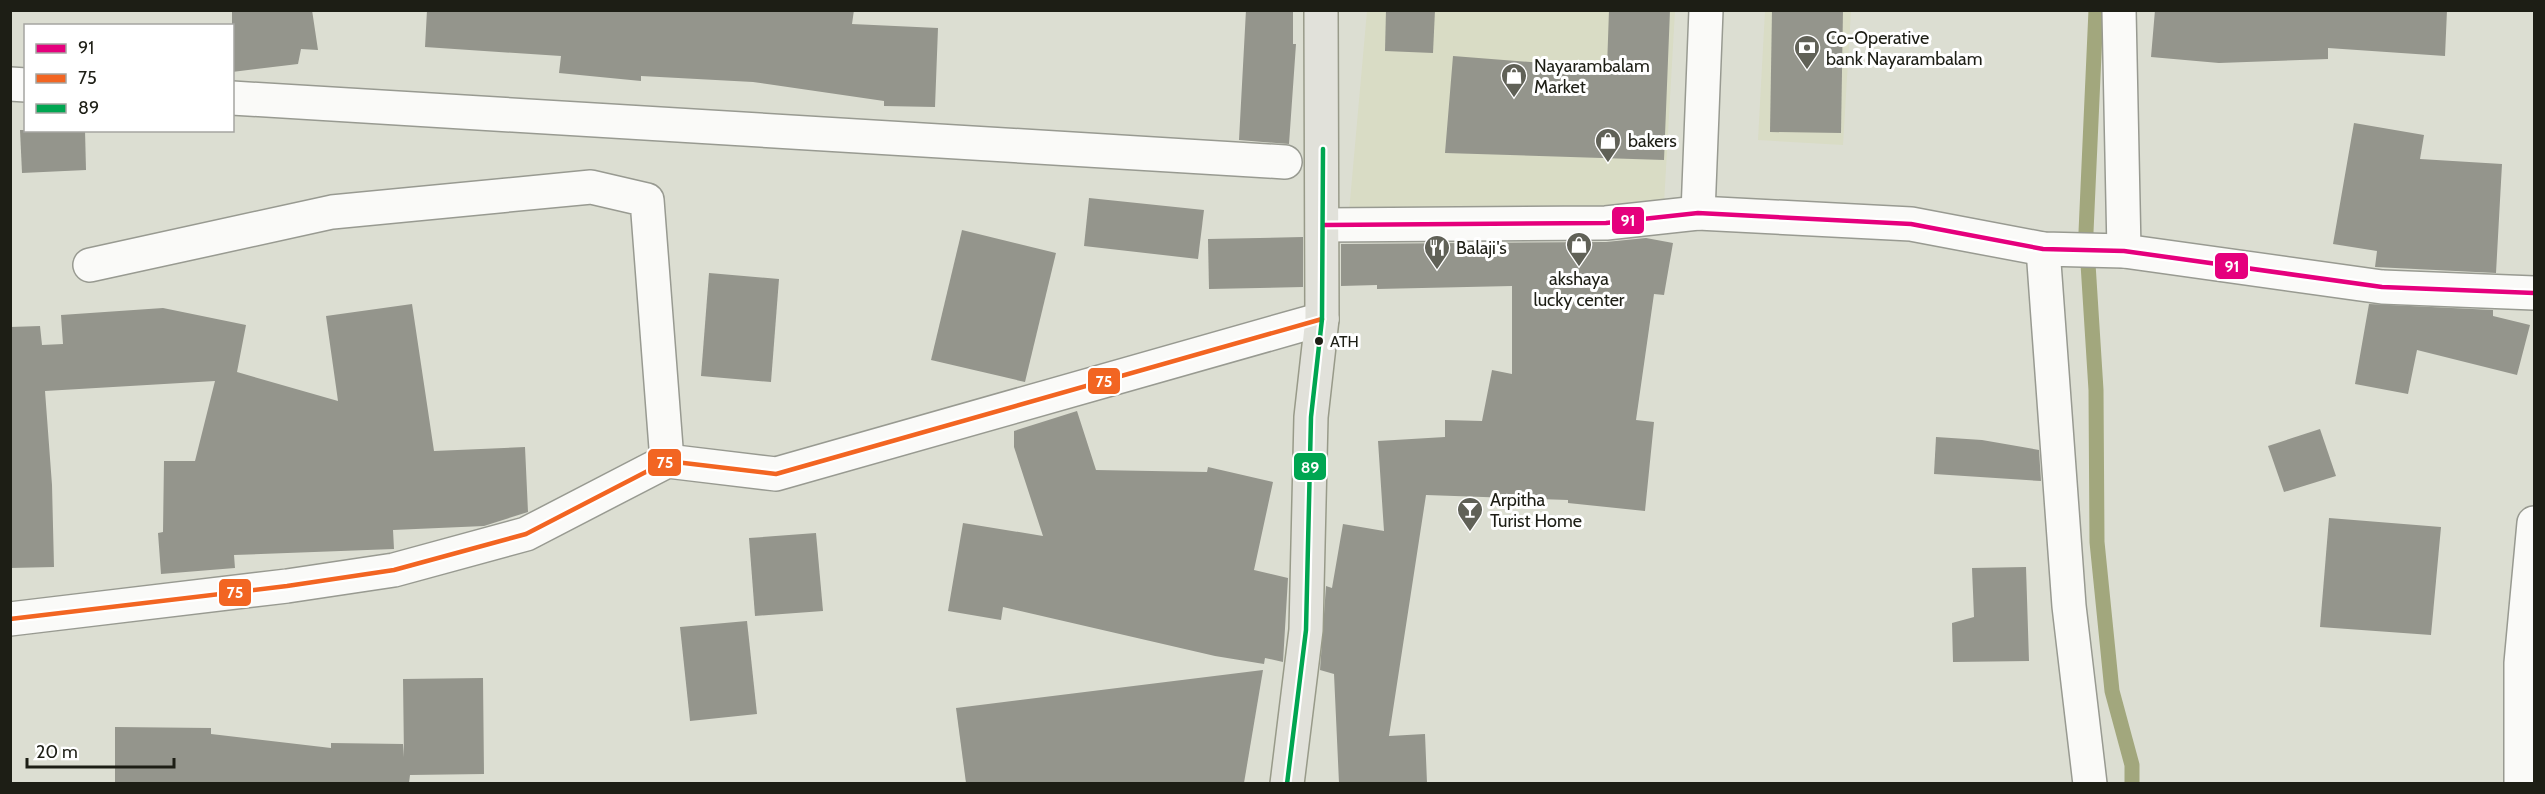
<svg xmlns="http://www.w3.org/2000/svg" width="2545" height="794" viewBox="0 0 2545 794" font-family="Cabin,sans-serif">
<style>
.built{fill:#d9dcc5}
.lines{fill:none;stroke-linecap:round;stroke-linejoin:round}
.stream{stroke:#a2a77d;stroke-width:15}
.building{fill:#94958c}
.minor-casing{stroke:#989a91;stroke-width:36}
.major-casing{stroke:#989a89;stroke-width:36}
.minor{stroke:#fafaf8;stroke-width:33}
.major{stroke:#e1e1da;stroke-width:33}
.bus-1-casing{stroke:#fff;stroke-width:9}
.bus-2-casing{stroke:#fff;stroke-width:9}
.bus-3-casing{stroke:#fff;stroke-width:9}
.bus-1{stroke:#e5007d;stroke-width:4.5}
.bus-2{stroke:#f26522;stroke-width:4.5}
.bus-3{stroke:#00a651;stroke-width:4.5}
.bus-dot{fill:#1d1e15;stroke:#fff;stroke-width:2}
.labels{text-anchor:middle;stroke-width:6;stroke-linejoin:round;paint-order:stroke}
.bus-label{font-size:16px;fill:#1d1e15;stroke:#fff;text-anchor:start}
.poi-label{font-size:18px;fill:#1d1e15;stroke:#fff;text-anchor:start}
.line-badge{stroke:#fff;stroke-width:2}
.badge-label{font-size:16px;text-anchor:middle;font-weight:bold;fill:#fff}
</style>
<rect width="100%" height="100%" fill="#dcded2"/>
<g class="built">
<polygon points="1367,11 1675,11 1663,221 1349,212"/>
<polygon points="1765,11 1851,11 1843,145 1758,140"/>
</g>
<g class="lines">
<polyline class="stream" points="2096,10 2086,232 2096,390 2097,542 2112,691 2132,765 2132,784"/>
</g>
<g class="building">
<polygon points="232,10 312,10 318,50 301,49 298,64 232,72"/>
<polygon points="427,10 854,10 852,24 938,28 935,107 884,106 884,101 753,82 641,76 641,81 559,73 561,56 425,47"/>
<polygon points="1246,10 1293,10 1293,44 1296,44 1289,144 1239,140"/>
<polygon points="1386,10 1435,10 1433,53 1385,51"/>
<polygon points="1609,10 1670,10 1664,160 1445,153 1453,56 1607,68"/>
<polygon points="1772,10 1843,10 1841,133 1770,132"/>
<polygon points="2155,10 2447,10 2445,56 2328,48 2328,59 2219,63 2151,57"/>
<polygon points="2354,123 2424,135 2420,159 2502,164 2496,273 2375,267 2377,251 2333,244"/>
<polygon points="20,130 85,130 86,170 22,173"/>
<polygon points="1089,198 1204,210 1198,259 1084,246"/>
<polygon points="962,230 1056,253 1025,382 931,360"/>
<polygon points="1303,237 1303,287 1209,289 1208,239"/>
<polygon points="1646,238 1673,243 1664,295 1654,294 1636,420 1654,422 1645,511 1568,503 1568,500 1426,495 1389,736 1425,734 1427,783 1339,783 1334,674 1320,670 1326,586 1332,588 1343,524 1384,531 1378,441 1445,437 1445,420 1482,421 1492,370 1512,374 1512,286 1377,289 1377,285 1341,286 1341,244 1606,242"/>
<polygon points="709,273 779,279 771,382 701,376"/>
<polygon points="412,304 434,451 525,447 528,512 484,526 393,530 394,549 234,555 235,568 161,574 158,533 163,532 164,461 195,461 215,381 45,391 52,485 54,567 10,568 10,327 40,326 42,345 63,344 61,315 163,308 246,325 237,372 338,401 326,316"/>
<polygon points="2369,304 2493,310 2493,316 2530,325 2517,375 2417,350 2408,394 2355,384"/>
<polygon points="1077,411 1096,470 1207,472 1208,467 1273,482 1254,570 1288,578 1283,662 1265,658 1264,664 1215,656 1003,607 1001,620 948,611 963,523 1043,536 1014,447 1014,431"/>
<polygon points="2320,429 2336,476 2284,492 2268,446"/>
<polygon points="1936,437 1982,440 2039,450 2041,481 1934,474"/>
<polygon points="2329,518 2441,527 2431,635 2320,627"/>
<polygon points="816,533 823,611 755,616 749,538"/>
<polygon points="2026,567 2029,661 1953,662 1952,623 1974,617 1972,568"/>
<polygon points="747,621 757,714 690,721 680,627"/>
<polygon points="1263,670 1244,783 966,783 956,708"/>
<polygon points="483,678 484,774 410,775 409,783 115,783 115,727 211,728 211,734 331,748 331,743 403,744 404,757 403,679"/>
</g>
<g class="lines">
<defs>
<g id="minor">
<polyline points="2119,10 2124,251"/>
<polyline points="10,84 26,85"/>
<polyline points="232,98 1285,162"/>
<polyline points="1698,213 1706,10"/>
<polyline points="1324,225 1606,223 1698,213 1911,224 2043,249 2124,251 2382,287 2534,293"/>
<polyline points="2043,249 2069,606 2090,784"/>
<polyline points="90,265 332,212 591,187 647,200 667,461"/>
<polyline points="10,619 287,586 394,570 526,534 667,461 776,474 1322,319"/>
<polyline points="2521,784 2521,663 2534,523"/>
</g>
<polyline id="major" points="1287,784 1306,630 1311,417 1322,319 1321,10"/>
</defs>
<use href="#minor" class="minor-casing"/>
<use href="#major" class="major-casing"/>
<use href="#minor" class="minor"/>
<use href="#major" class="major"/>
<defs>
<polyline id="bus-1" points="1324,225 1606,223 1698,213 1911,224 2043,249 2124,251 2382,287 2534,293"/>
<polyline id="bus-2" points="10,619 287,586 394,570 526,534 667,461 776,474 1322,319"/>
<polyline id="bus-3" points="1287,784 1306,630 1311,417 1322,319 1323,149"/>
</defs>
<use href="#bus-1" class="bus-1-casing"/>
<use href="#bus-2" class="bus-2-casing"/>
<use href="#bus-3" class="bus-3-casing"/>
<use href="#bus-1" class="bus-1"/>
<use href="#bus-2" class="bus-2"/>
<use href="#bus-3" class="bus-3"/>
</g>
<defs>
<symbol id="bank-pin" viewBox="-11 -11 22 30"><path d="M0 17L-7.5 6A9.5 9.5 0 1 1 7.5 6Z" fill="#606157" stroke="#fff"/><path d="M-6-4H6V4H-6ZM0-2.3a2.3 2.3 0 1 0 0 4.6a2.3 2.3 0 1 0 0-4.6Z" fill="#fff"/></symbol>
<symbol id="shop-pin" viewBox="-11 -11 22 30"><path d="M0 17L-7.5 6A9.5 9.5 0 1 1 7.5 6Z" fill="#606157" stroke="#fff"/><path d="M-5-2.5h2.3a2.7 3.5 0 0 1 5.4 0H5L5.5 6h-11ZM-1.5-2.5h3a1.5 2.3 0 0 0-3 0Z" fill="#fff"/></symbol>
<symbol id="restaurant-pin" viewBox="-11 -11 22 30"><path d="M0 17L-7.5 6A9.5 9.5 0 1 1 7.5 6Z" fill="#606157" stroke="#fff"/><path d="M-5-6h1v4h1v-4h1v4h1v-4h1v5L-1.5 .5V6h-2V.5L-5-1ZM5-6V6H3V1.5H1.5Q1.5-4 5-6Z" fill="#fff"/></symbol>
<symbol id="bar-pin" viewBox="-11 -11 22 30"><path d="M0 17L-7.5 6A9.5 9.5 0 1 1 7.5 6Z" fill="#606157" stroke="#fff"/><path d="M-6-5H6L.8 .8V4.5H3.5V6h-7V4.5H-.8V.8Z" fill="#fff"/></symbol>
</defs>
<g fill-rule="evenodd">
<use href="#bank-pin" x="1792" y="33" width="30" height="40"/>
<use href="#shop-pin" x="1499" y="61" width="30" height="40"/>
<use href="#shop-pin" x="1593" y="126" width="30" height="40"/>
<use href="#shop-pin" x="1564" y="230" width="30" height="40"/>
<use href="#restaurant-pin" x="1422" y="233" width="30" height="40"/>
<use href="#bar-pin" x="1455" y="495" width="30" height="40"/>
</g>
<circle class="bus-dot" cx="1319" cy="341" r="5"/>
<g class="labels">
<g class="bus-label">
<text x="1330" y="347">ATH</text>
</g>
<g class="poi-label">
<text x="1826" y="44">Co-Operative<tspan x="1826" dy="21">bank Nayarambalam</tspan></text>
<text x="1534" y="72">Nayarambalam<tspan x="1534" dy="21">Market</tspan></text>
<text x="1628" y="147">bakers</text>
<text x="1456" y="254">Balaji's</text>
<text x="1579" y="285" text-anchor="middle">akshaya<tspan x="1579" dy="21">lucky center</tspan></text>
<text x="1490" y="506">Arpitha<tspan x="1490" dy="21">Turist Home</tspan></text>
</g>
</g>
<g class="line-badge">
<rect x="1611" y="206" width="34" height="29" rx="6" fill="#e5007d"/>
<rect x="2214" y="252" width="35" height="28" rx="6" fill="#e5007d"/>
<rect x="1087" y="367" width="34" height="28" rx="6" fill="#f26522"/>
<rect x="647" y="448" width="35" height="29" rx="6" fill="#f26522"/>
<rect x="1293" y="452" width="34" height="29" rx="6" fill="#00a651"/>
<rect x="218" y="578" width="34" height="29" rx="6" fill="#f26522"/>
</g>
<g class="badge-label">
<text x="1628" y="226">91</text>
<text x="2232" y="272">91</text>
<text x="1104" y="387">75</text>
<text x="665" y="468">75</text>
<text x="1310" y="473">89</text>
<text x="235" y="598">75</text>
</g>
<rect width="2545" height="794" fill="none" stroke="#1d1e15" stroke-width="24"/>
<rect x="24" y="24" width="210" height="108" fill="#ffffff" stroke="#a5a5a1" stroke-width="1.5"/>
<rect x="36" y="44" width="30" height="9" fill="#e5007d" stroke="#a5a5a1" stroke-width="1.5"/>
<text x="78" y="54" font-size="18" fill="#1d1e15">91</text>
<rect x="36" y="74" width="30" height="9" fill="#f26522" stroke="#a5a5a1" stroke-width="1.5"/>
<text x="78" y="84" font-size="18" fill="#1d1e15">75</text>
<rect x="36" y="104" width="30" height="9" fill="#00a651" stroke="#a5a5a1" stroke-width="1.5"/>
<text x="78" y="114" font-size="18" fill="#1d1e15">89</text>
<path d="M27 758v9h147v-9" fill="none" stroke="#1d1e15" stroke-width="3"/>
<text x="36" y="758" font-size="18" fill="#1d1e15" stroke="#ffffff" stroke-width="4.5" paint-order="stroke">20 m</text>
</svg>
